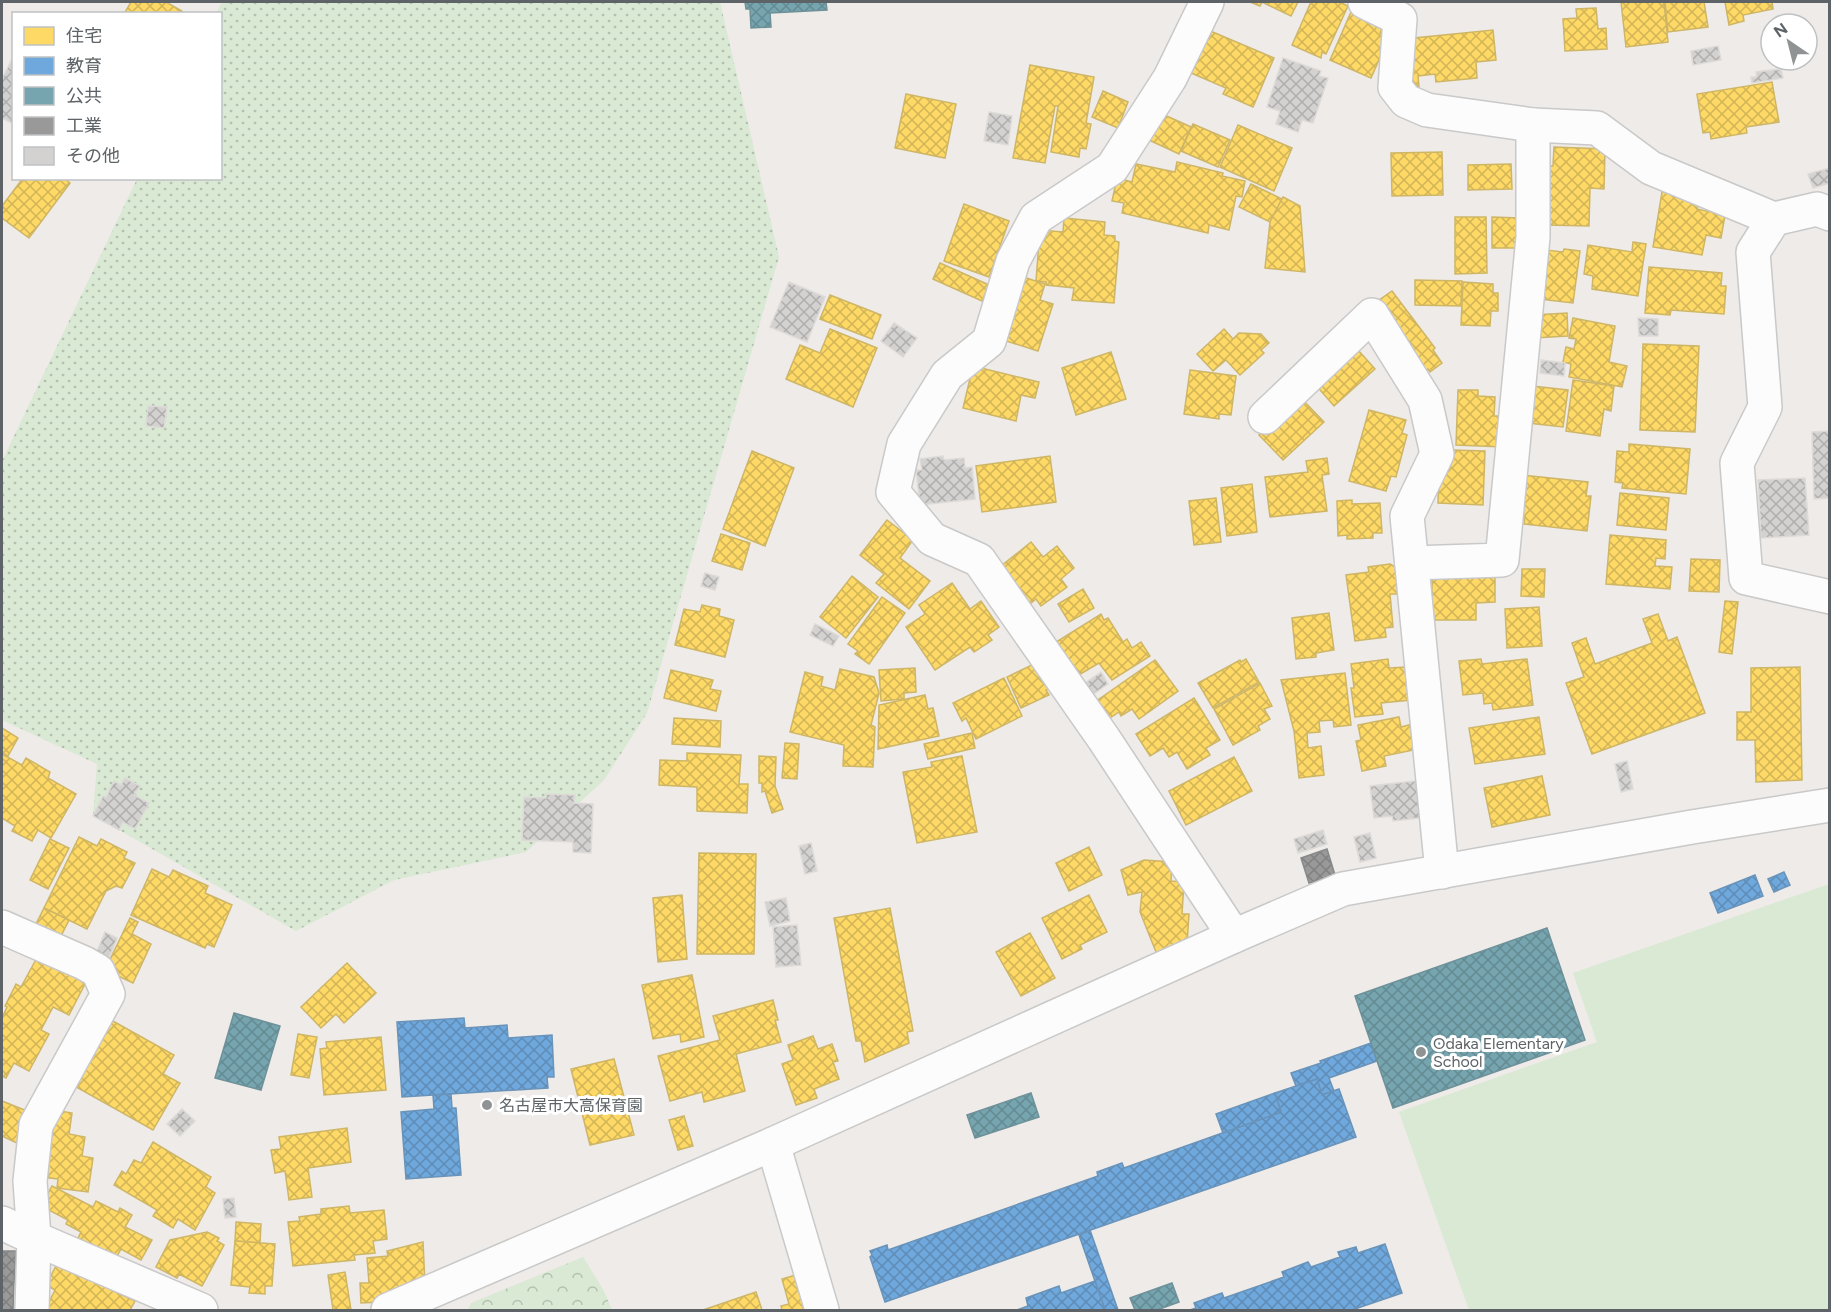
<svg xmlns="http://www.w3.org/2000/svg" width="1831" height="1312" viewBox="0 0 1831 1312" font-family="Figtree,'Noto Sans JP',sans-serif">
<style>
.forest{fill:url(#forest-crowns)}
.park{fill:url(#park-dots)}
.pitch{fill:#d9e9d3}
.homes{fill:url(#homes-cross-hatch);stroke:#ceb666;stroke-width:1.5}
.schools{fill:url(#schools-cross-hatch);stroke:#6a93b9;stroke-width:1.5}
.public{fill:url(#public-cross-hatch);stroke:#6e9199;stroke-width:1.5}
.industry{fill:url(#industry-cross-hatch);stroke:#87898a;stroke-width:1.5}
.building{fill:url(#building-cross-hatch);stroke:#dddad8;stroke-width:1.5}
.lines{fill:none;stroke-linecap:round;stroke-linejoin:round}
.minor-casing{stroke:#c9c9c9;stroke-width:36}
.minor{stroke:#fcfcfc;stroke-width:33}
.poi-dot{fill:#909394;stroke:#fff;stroke-width:2}
.labels{text-anchor:middle;stroke-width:6;stroke-linejoin:round;paint-order:stroke}
.poi-label{font-size:16px;fill:#5d6366;stroke:#fff;text-anchor:start}
</style>
<defs>
<pattern id="forest-crowns" width="20" height="18" patternUnits="userSpaceOnUse" patternTransform="scale(1.5)"><rect width="20" height="18" fill="#d9e9d3"/><path d="M2 6a3 3 0 1 1 6 0M12 15a3 3 0 1 1 6 0" fill="none" stroke="#b3c0af"/></pattern>
<pattern id="park-dots" width="8" height="8" patternUnits="userSpaceOnUse" patternTransform="scale(1.5)"><rect width="8" height="8" fill="#d9e9d3"/><path d="M2 2h.1M6 6h.1" fill="none" stroke="#b3c0af" stroke-width="1.8" stroke-linecap="round"/></pattern>
<pattern id="homes-cross-hatch" width="8" height="8" patternUnits="userSpaceOnUse" patternTransform="scale(1.5)"><rect width="8" height="8" fill="#ffd966"/><path d="M0 0l8 8M0 8l8-8" fill="none" stroke="#d2b458"/></pattern>
<pattern id="schools-cross-hatch" width="8" height="8" patternUnits="userSpaceOnUse" patternTransform="scale(1.5)"><rect width="8" height="8" fill="#6fa8dc"/><path d="M0 0l8 8M0 8l8-8" fill="none" stroke="#5e8cb6"/></pattern>
<pattern id="public-cross-hatch" width="8" height="8" patternUnits="userSpaceOnUse" patternTransform="scale(1.5)"><rect width="8" height="8" fill="#76a5af"/><path d="M0 0l8 8M0 8l8-8" fill="none" stroke="#648a92"/></pattern>
<pattern id="industry-cross-hatch" width="8" height="8" patternUnits="userSpaceOnUse" patternTransform="scale(1.5)"><rect width="8" height="8" fill="#999"/><path d="M0 0l8 8M0 8l8-8" fill="none" stroke="#808081"/></pattern>
<pattern id="building-cross-hatch" width="8" height="8" patternUnits="userSpaceOnUse" patternTransform="scale(1.5)"><rect width="8" height="8" fill="#d4d2d1"/><path d="M0 0l8 8M0 8l8-8" fill="none" stroke="#afaead"/></pattern>
</defs>
<rect width="100%" height="100%" fill="#eeebe8"/>
<polygon class="forest" points="583,1257 604,1291 612,1310 468,1310 471,1303"/>
<polygon class="park" points="222,2 720,2 779,257 647,713 604,780 526,852 394,880 296,931 93,815 97,764 2,720 2,461 137,179 220,178 220,14 216,13"/>
<polygon class="pitch" points="1829,884 1829,1310 1469,1310 1399,1112 1597,1042 1573,973"/>
<g class="homes">
<polygon points="131,2 166,2 182,11 181,14 124,14"/>
<polygon points="1250,2 1298,2 1291,16 1262,2 1260,6"/>
<polygon points="1311,2 1339,2 1348,6 1326,54 1322,52 1321,58 1292,45"/>
<polygon points="1621,2 1664,2 1668,42 1626,47"/>
<polygon points="1665,2 1704,2 1708,27 1668,32"/>
<polygon points="1725,2 1772,2 1773,9 1743,15 1744,21 1729,25"/>
<polygon points="1596,8 1598,29 1606,28 1607,49 1565,51 1563,19 1577,18 1576,9"/>
<polygon points="1351,12 1383,26 1380,33 1389,37 1371,78 1330,60"/>
<polygon points="1208,30 1274,58 1253,107 1223,94 1226,88 1189,72"/>
<polygon points="1493,30 1496,60 1476,62 1477,78 1436,82 1435,74 1418,76 1419,87 1409,88 1404,39"/>
<polygon points="1030,65 1094,77 1086,123 1091,124 1086,149 1080,148 1079,157 1051,152 1058,106 1055,106 1045,163 1013,158"/>
<polygon points="1772,82 1779,122 1746,127 1747,133 1711,139 1710,132 1703,133 1697,94"/>
<polygon points="1103,91 1128,102 1118,128 1092,117"/>
<polygon points="906,94 956,104 945,158 895,148"/>
<polygon points="1160,113 1191,127 1179,154 1149,140"/>
<polygon points="1193,124 1230,140 1218,167 1181,151"/>
<polygon points="1238,125 1292,148 1274,191 1220,167"/>
<polygon points="1554,147 1605,149 1604,189 1590,188 1589,226 1547,225 1542,166 1553,166"/>
<polygon points="1442,152 1443,195 1392,196 1391,153"/>
<polygon points="1177,162 1223,173 1222,176 1245,181 1242,197 1236,196 1229,230 1209,225 1208,233 1122,213 1124,203 1112,201 1117,178 1132,182 1136,164 1175,172"/>
<polygon points="1511,164 1512,189 1468,190 1468,165"/>
<polygon points="23,178 64,178 70,183 29,238 2,218 2,206"/>
<polygon points="1251,184 1282,199 1270,222 1239,207"/>
<polygon points="1662,192 1699,198 1697,209 1725,215 1721,238 1706,235 1702,255 1653,247"/>
<polygon points="1283,197 1300,206 1305,272 1265,268 1270,222"/>
<polygon points="964,204 1009,221 989,277 944,261"/>
<polygon points="1455,217 1486,217 1487,273 1455,274"/>
<polygon points="1492,217 1519,218 1519,248 1492,248"/>
<polygon points="1064,218 1105,222 1104,235 1115,236 1115,241 1119,242 1114,303 1072,300 1074,288 1046,285 1046,282 1036,281 1040,230 1063,232"/>
<polygon points="1633,242 1646,244 1638,296 1592,289 1593,276 1584,274 1588,245 1632,252"/>
<polygon points="1564,249 1580,251 1573,303 1540,299 1546,250 1563,252"/>
<polygon points="940,263 989,285 982,301 933,279"/>
<polygon points="1649,267 1722,273 1721,286 1726,286 1724,314 1671,310 1670,315 1645,313"/>
<polygon points="1020,276 1045,284 1040,300 1053,304 1038,351 1000,339"/>
<polygon points="1415,280 1462,281 1461,306 1415,305"/>
<polygon points="1463,282 1493,284 1493,293 1498,293 1498,311 1491,311 1490,326 1461,325"/>
<polygon points="1392,291 1435,348 1433,350 1442,363 1430,372 1428,369 1426,370 1375,303"/>
<polygon points="830,295 881,315 872,339 820,319"/>
<polygon points="1567,313 1568,336 1534,338 1534,315"/>
<polygon points="1573,318 1615,326 1609,362 1627,366 1622,387 1569,377 1571,364 1563,362 1566,347 1574,349 1576,339 1569,338"/>
<polygon points="830,329 877,348 853,407 786,379 800,345 820,353"/>
<polygon points="1224,329 1233,339 1239,333 1261,334 1269,343 1261,350 1264,353 1240,375 1226,360 1213,371 1197,354"/>
<polygon points="1643,344 1699,346 1695,432 1640,430"/>
<polygon points="1358,350 1375,369 1334,406 1313,382"/>
<polygon points="1111,352 1126,399 1076,415 1062,368"/>
<polygon points="973,366 1039,382 1035,398 1021,395 1016,421 963,408"/>
<polygon points="1190,370 1236,376 1231,415 1219,414 1219,419 1184,414"/>
<polygon points="1573,380 1614,386 1611,411 1604,409 1600,436 1566,431"/>
<polygon points="1532,386 1568,390 1563,427 1528,423"/>
<polygon points="1458,390 1478,390 1478,396 1495,397 1494,416 1504,416 1503,447 1456,445"/>
<polygon points="1300,397 1324,422 1283,460 1259,435"/>
<polygon points="1369,410 1406,420 1402,433 1407,435 1396,477 1391,476 1386,491 1349,481"/>
<polygon points="1629,444 1690,449 1686,494 1622,488 1623,483 1615,482 1617,451 1629,452"/>
<polygon points="1451,450 1485,451 1483,505 1438,503 1439,475 1446,475 1447,456"/>
<polygon points="752,451 794,468 765,546 723,529"/>
<polygon points="1050,456 1056,502 982,512 976,466"/>
<polygon points="1327,458 1329,474 1322,475 1327,511 1270,517 1265,477 1308,472 1306,461"/>
<polygon points="1522,475 1588,482 1586,496 1591,496 1587,531 1524,524 1525,516 1518,516"/>
<polygon points="1252,484 1257,532 1227,536 1221,488"/>
<polygon points="1620,493 1669,498 1666,530 1617,525"/>
<polygon points="1216,498 1221,542 1194,545 1189,501"/>
<polygon points="1352,500 1352,504 1380,503 1382,533 1373,533 1373,538 1347,539 1347,535 1338,536 1337,501"/>
<polygon points="887,520 913,540 900,558 930,581 909,609 876,583 884,574 860,555"/>
<polygon points="721,534 750,543 742,570 712,561"/>
<polygon points="1610,535 1666,540 1665,559 1656,558 1655,566 1672,567 1670,589 1606,584"/>
<polygon points="1031,542 1043,557 1057,546 1074,568 1061,579 1067,587 1041,606 1036,599 1025,608 1000,567"/>
<polygon points="1691,559 1720,560 1719,592 1689,591"/>
<polygon points="1390,564 1395,567 1398,594 1390,594 1393,627 1385,628 1386,637 1355,641 1346,575 1369,572 1368,567"/>
<polygon points="1522,569 1545,569 1544,597 1521,596"/>
<polygon points="852,576 878,597 846,638 820,617"/>
<polygon points="1495,576 1495,602 1476,603 1476,620 1432,620 1432,577"/>
<polygon points="952,583 970,609 981,601 999,627 988,635 992,640 974,652 970,647 935,670 906,627 925,614 919,605"/>
<polygon points="1083,589 1094,608 1069,622 1058,604"/>
<polygon points="882,597 905,613 869,664 855,654 858,651 848,644"/>
<polygon points="1725,601 1738,602 1732,654 1719,652"/>
<polygon points="702,605 720,609 719,616 734,620 725,657 675,645 684,609 700,612"/>
<polygon points="1539,607 1542,646 1507,648 1505,609"/>
<polygon points="1329,613 1334,650 1316,653 1316,657 1296,659 1292,618"/>
<polygon points="1101,614 1104,620 1108,618 1123,642 1127,639 1132,648 1141,642 1150,656 1112,680 1099,663 1077,676 1053,644"/>
<polygon points="1658,614 1668,641 1677,637 1705,713 1592,754 1566,683 1584,677 1572,643 1586,638 1595,664 1652,643 1643,619"/>
<polygon points="1246,659 1259,682 1213,708 1198,683 1240,660 1241,662"/>
<polygon points="1388,659 1389,668 1406,667 1411,700 1381,703 1383,714 1355,717 1351,688 1354,688 1351,664"/>
<polygon points="1481,659 1482,664 1527,659 1533,705 1493,710 1492,703 1484,704 1483,693 1463,695 1459,661"/>
<polygon points="1155,660 1178,691 1139,719 1132,709 1121,716 1119,712 1107,720 1095,702"/>
<polygon points="1034,664 1041,681 1048,678 1052,687 1046,690 1049,695 1021,708 1007,677"/>
<polygon points="1800,667 1802,780 1756,782 1755,740 1737,740 1737,712 1751,712 1751,668"/>
<polygon points="915,668 916,692 904,693 904,699 881,701 879,670"/>
<polygon points="840,669 874,677 879,693 871,725 875,727 873,767 843,766 844,745 790,732 805,672 823,677 821,686 835,690"/>
<polygon points="671,670 713,680 710,689 721,691 716,711 664,698"/>
<polygon points="1345,673 1351,725 1334,727 1333,720 1319,721 1320,732 1307,733 1308,748 1321,746 1324,775 1299,778 1294,731 1281,680"/>
<polygon points="1004,678 1022,716 976,739 966,718 962,721 953,703"/>
<polygon points="1260,683 1272,706 1264,709 1270,719 1258,726 1260,730 1233,745 1214,709"/>
<polygon points="925,695 928,709 933,708 939,736 878,749 879,705"/>
<polygon points="1194,698 1220,740 1206,748 1210,755 1187,769 1177,752 1169,757 1163,748 1150,756 1136,734"/>
<polygon points="1399,717 1401,727 1413,724 1423,748 1384,756 1386,766 1362,771 1356,741 1361,740 1358,725"/>
<polygon points="1539,717 1545,754 1475,764 1469,728"/>
<polygon points="674,718 721,721 720,747 672,744"/>
<polygon points="2,728 18,738 8,756 2,752"/>
<polygon points="972,733 975,748 928,759 924,744"/>
<polygon points="785,743 799,744 797,779 782,778"/>
<polygon points="687,753 741,755 739,784 748,784 747,813 697,811 697,787 659,785 660,760 687,761"/>
<polygon points="2,754 22,765 26,758 50,772 48,778 76,794 51,838 38,830 32,841 12,831 15,826 2,818"/>
<polygon points="759,756 776,757 775,786 783,809 772,813 765,791 762,792 762,783 759,783"/>
<polygon points="962,756 977,832 917,843 903,772 932,767 931,762"/>
<polygon points="1234,757 1252,791 1186,825 1169,791"/>
<polygon points="1542,776 1550,815 1492,827 1484,788"/>
<polygon points="79,837 97,846 101,839 127,852 124,858 135,863 122,888 116,886 106,891 87,929 44,908"/>
<polygon points="50,839 69,848 48,889 30,880"/>
<polygon points="1089,847 1102,875 1069,891 1056,863"/>
<polygon points="699,853 756,854 754,954 697,954"/>
<polygon points="1144,860 1172,862 1171,881 1184,882 1182,914 1189,914 1187,944 1158,957 1140,912 1142,892 1128,895 1121,870"/>
<polygon points="152,869 169,877 173,870 208,886 205,893 232,905 214,947 207,944 205,948 131,915"/>
<polygon points="682,895 687,959 658,962 653,898"/>
<polygon points="1089,895 1107,932 1080,945 1082,949 1062,959 1042,918"/>
<polygon points="44,908 69,920 61,936 36,924"/>
<polygon points="890,908 913,1031 907,1032 909,1043 865,1062 861,1041 856,1041 834,918"/>
<polygon points="130,918 138,922 132,934 151,944 133,983 105,970"/>
<polygon points="1030,933 1055,978 1021,996 996,952"/>
<polygon points="39,954 87,980 69,1015 53,1007 41,1030 49,1034 29,1071 14,1063 6,1078 2,1076 2,1018 7,1007 5,1006 16,984 21,987"/>
<polygon points="347,963 376,993 344,1023 336,1014 321,1028 301,1007"/>
<polygon points="692,975 704,1037 681,1042 680,1034 653,1039 642,985"/>
<polygon points="773,1000 778,1020 775,1020 781,1042 736,1054 745,1091 704,1102 702,1092 670,1101 658,1056 720,1040 713,1016"/>
<polygon points="104,1016 174,1055 163,1074 180,1083 153,1130 69,1083"/>
<polygon points="298,1034 317,1037 309,1078 291,1075"/>
<polygon points="813,1036 818,1049 832,1044 838,1061 833,1062 839,1079 814,1089 817,1098 796,1105 782,1064 793,1060 788,1045"/>
<polygon points="381,1037 386,1090 324,1095 320,1049 327,1048 326,1042"/>
<polygon points="614,1059 634,1135 590,1145 571,1069"/>
<polygon points="2,1101 32,1113 19,1144 2,1136"/>
<polygon points="49,1109 72,1113 69,1134 85,1137 82,1156 93,1158 88,1192 57,1188 58,1179 33,1176"/>
<polygon points="684,1116 693,1146 678,1150 669,1120"/>
<polygon points="347,1128 351,1162 308,1168 312,1197 289,1200 285,1171 275,1173 271,1150 281,1149 279,1137"/>
<polygon points="153,1142 211,1177 206,1187 215,1193 195,1230 178,1219 173,1228 153,1216 157,1210 114,1185 122,1171 126,1174 134,1160 141,1163"/>
<polygon points="52,1186 93,1207 96,1201 118,1212 120,1208 132,1215 125,1227 152,1240 141,1260 121,1249 116,1258 78,1238 81,1232 66,1224 68,1220 41,1206"/>
<polygon points="349,1206 350,1213 384,1210 387,1239 373,1241 375,1253 354,1255 355,1260 293,1266 288,1222 300,1221 299,1217 321,1214 321,1209"/>
<polygon points="236,1222 261,1224 260,1243 235,1241"/>
<polygon points="207,1232 219,1238 217,1241 224,1245 202,1286 179,1274 177,1278 156,1267 170,1240"/>
<polygon points="235,1241 275,1244 272,1286 265,1286 265,1294 249,1293 250,1287 231,1285"/>
<polygon points="423,1242 425,1284 381,1302 361,1303 360,1283 369,1283 367,1258 388,1256 387,1251"/>
<polygon points="57,1264 135,1301 130,1310 45,1310 55,1290 46,1285"/>
<polygon points="345,1272 351,1310 333,1310 328,1275"/>
<polygon points="796,1275 806,1310 782,1310 781,1306 789,1304 782,1279"/>
<polygon points="756,1292 762,1310 703,1310"/>
</g>
<g class="schools">
<polygon points="1784,872 1790,885 1774,892 1768,879"/>
<polygon points="1755,875 1763,896 1718,913 1710,893"/>
<polygon points="464,1018 465,1028 507,1025 508,1038 552,1035 554,1077 547,1077 548,1088 402,1097 397,1022"/>
<polygon points="1371,1043 1377,1061 1329,1078 1334,1091 1322,1095 1317,1079 1296,1086 1291,1073 1321,1063 1320,1061"/>
<polygon points="1317,1079 1322,1095 1339,1089 1356,1137 885,1302 870,1257 872,1255 870,1251 887,1245 888,1250 1098,1176 1097,1172 1122,1163 1124,1168 1281,1112 1275,1093"/>
<polygon points="1275,1093 1281,1112 1223,1133 1216,1114"/>
<polygon points="451,1094 452,1108 456,1108 461,1175 406,1179 401,1112 434,1109 433,1095"/>
<polygon points="1090,1230 1118,1310 1105,1310 1079,1235"/>
<polygon points="1385,1244 1402,1293 1352,1310 1190,1310 1196,1308 1194,1303 1222,1293 1224,1298 1284,1277 1282,1272 1308,1262 1311,1267 1340,1257 1338,1252 1356,1247 1358,1253"/>
<polygon points="1095,1281 1105,1310 1017,1310 1028,1306 1026,1298 1059,1286 1061,1293"/>
</g>
<g class="public">
<polygon points="745,2 826,2 827,10 770,13 771,27 751,28 750,9 746,9"/>
<polygon points="1547,928 1585,1040 1393,1108 1355,996"/>
<polygon points="234,1013 280,1026 261,1090 215,1078"/>
<polygon points="1031,1093 1039,1117 975,1138 967,1115"/>
<polygon points="1172,1283 1179,1302 1157,1310 1135,1310 1130,1298"/>
</g>
<g class="industry">
<polygon points="1327,849 1335,875 1309,883 1301,858"/>
<polygon points="2,1251 16,1251 14,1282 2,1281"/>
<polygon points="2,1281 14,1282 13,1310 2,1310"/>
</g>
<g class="building">
<polygon points="1718,46 1721,60 1693,65 1691,51"/>
<polygon points="14,55 14,124 2,118 2,79"/>
<polygon points="1283,58 1321,71 1319,76 1328,78 1313,123 1302,120 1298,132 1276,124 1280,111 1267,107"/>
<polygon points="1781,69 1783,78 1752,83 1751,77 1757,77 1756,72"/>
<polygon points="989,112 1012,116 1008,145 984,141"/>
<polygon points="1830,168 1830,183 1813,188 1808,174"/>
<polygon points="789,282 825,297 807,342 770,327"/>
<polygon points="1638,318 1658,319 1658,336 1639,336"/>
<polygon points="894,323 917,338 903,357 881,341"/>
<polygon points="1541,360 1565,363 1564,376 1540,373"/>
<polygon points="148,406 167,407 164,428 146,426"/>
<polygon points="1830,431 1830,498 1814,499 1812,432"/>
<polygon points="943,456 944,460 964,458 965,468 972,467 975,499 920,505 916,470 922,470 920,459"/>
<polygon points="1805,478 1809,535 1761,538 1758,480"/>
<polygon points="705,573 719,577 715,590 701,586"/>
<polygon points="815,624 839,636 833,646 810,635"/>
<polygon points="1101,672 1108,684 1089,697 1081,686"/>
<polygon points="1627,761 1633,789 1621,792 1615,764"/>
<polygon points="125,778 140,786 134,795 149,803 135,829 123,822 119,830 93,816 103,796 106,797 114,781 121,785"/>
<polygon points="1423,780 1428,817 1393,821 1392,816 1374,818 1370,786"/>
<polygon points="546,794 575,795 574,803 593,804 591,853 573,852 573,842 522,840 524,797 546,798"/>
<polygon points="1323,830 1327,844 1298,853 1294,839"/>
<polygon points="1370,833 1376,858 1360,862 1354,837"/>
<polygon points="811,843 817,871 805,874 799,846"/>
<polygon points="786,898 790,921 770,926 765,902"/>
<polygon points="797,925 801,965 776,967 773,927"/>
<polygon points="105,932 117,938 108,961 95,956"/>
<polygon points="182,1109 195,1121 180,1136 167,1124"/>
<polygon points="234,1198 236,1217 225,1218 223,1199"/>
</g>
<g class="lines">
<defs>
<g id="minor">
<polyline points="1207,2 1170,78 1112,168 1036,218 1013,261 989,341 947,375 904,444 893,492 932,539 979,560 1104,739 1234,936"/>
<polyline points="1365,2 1400,19 1395,87 1406,101 1427,110 1533,125 1597,128 1651,168 1774,219"/>
<polyline points="1830,214 1817,209 1774,219 1753,252 1765,407 1737,463 1746,578 1830,597"/>
<polyline points="1265,417 1372,315 1425,400 1437,454 1407,516 1442,872"/>
<polyline points="1412,563 1502,560 1533,237 1533,125"/>
<polyline points="2,927 84,963 98,971 108,994 36,1125 30,1181 34,1238 32,1310"/>
<polyline points="773,1144 822,1310"/>
<polyline points="2,1223 34,1238 201,1310"/>
<polyline points="388,1310 773,1144 1234,936 1343,889 1692,827 1830,805"/>
</g>
</defs>
<use href="#minor" class="minor-casing"/>
<use href="#minor" class="minor"/>
</g>
<g class="poi-dot">
<circle cx="1421" cy="1052" r="6"/>
<circle cx="487" cy="1105" r="6"/>
</g>
<g class="labels">
<g class="poi-label">
<text x="1433" y="1049">Odaka Elementary<tspan x="1433" dy="18">School</tspan></text>
<text x="499" y="1111">名古屋市大高保育園</text>
</g>
</g>
<rect width="1831" height="1312" fill="none" stroke="#5d6366" stroke-width="6"/>
<rect x="12" y="12" width="210" height="168" fill="#ffffff" stroke="#bec1c2" stroke-width="1.5"/>
<rect x="24" y="27" width="30" height="18" fill="#ffd966" stroke="#bec1c2" stroke-width="1.5"/>
<text x="66" y="42" font-size="18" fill="#5d6366">住宅</text>
<rect x="24" y="57" width="30" height="18" fill="#6fa8dc" stroke="#bec1c2" stroke-width="1.5"/>
<text x="66" y="72" font-size="18" fill="#5d6366">教育</text>
<rect x="24" y="87" width="30" height="18" fill="#76a5af" stroke="#bec1c2" stroke-width="1.5"/>
<text x="66" y="102" font-size="18" fill="#5d6366">公共</text>
<rect x="24" y="117" width="30" height="18" fill="#999999" stroke="#bec1c2" stroke-width="1.5"/>
<text x="66" y="132" font-size="18" fill="#5d6366">工業</text>
<rect x="24" y="147" width="30" height="18" fill="#d4d2d1" stroke="#bec1c2" stroke-width="1.5"/>
<text x="66" y="162" font-size="18" fill="#5d6366">その他</text>
<g transform="translate(1789 42) rotate(325)"><circle r="28" fill="#ffffff" stroke="#bec1c2" stroke-width="1.5"/>
<path d="M0-4.5L10 22L0 15L-10 22Z" fill="#909394"/>
<text y="-9" font-size="16" font-weight="bold" text-anchor="middle" fill="#5d6366">N</text>
</g>
</svg>
